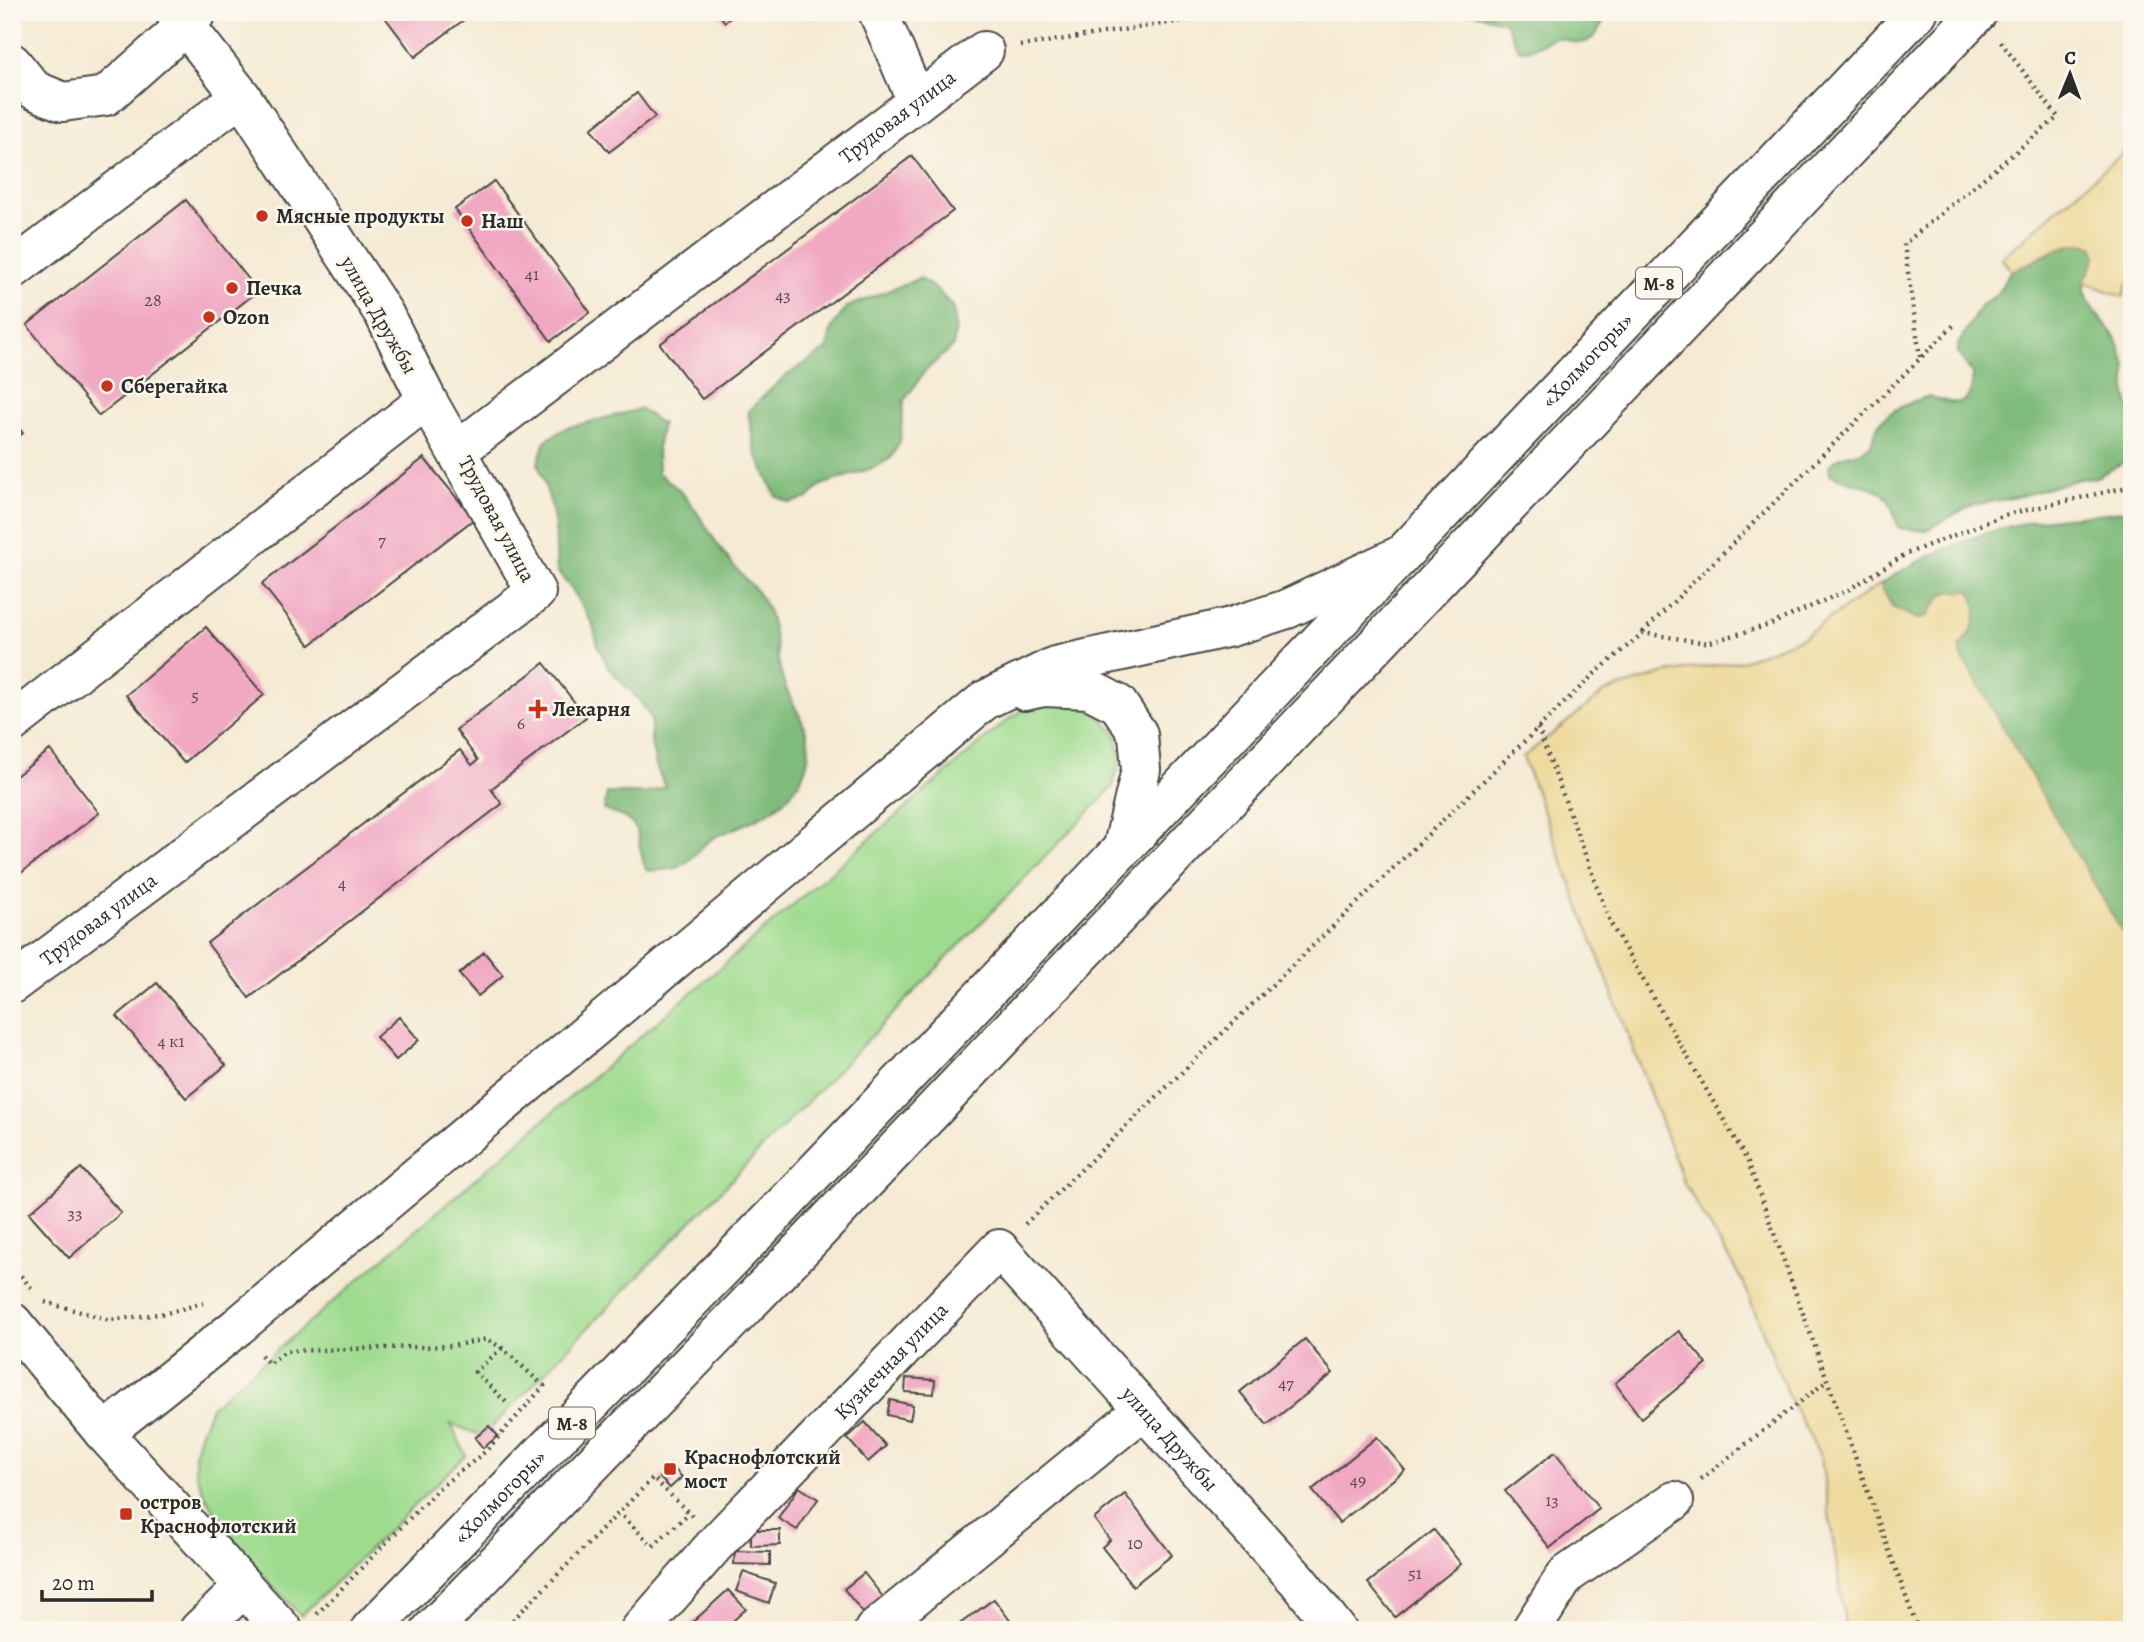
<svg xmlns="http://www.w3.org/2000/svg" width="2144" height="1642" viewBox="0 0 2144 1642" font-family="Alegreya,serif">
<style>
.green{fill:#9fdb8f;stroke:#65835d;stroke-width:2}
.forest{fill:#7fbb7a;stroke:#557352;stroke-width:2}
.sand{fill:#eeda9e;stroke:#8c8264;stroke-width:2}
.building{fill:#f1a8c3}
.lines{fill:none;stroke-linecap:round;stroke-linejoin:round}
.minor-casing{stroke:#494844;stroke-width:42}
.major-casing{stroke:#494844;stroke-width:42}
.path{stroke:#494844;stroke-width:4.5;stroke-dasharray:2 5;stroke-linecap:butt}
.minor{stroke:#fff;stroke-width:38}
.major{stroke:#fff;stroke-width:38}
.poi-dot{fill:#c8321e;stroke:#fbf7ec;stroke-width:2.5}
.labels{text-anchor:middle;stroke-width:5;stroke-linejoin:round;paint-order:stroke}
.number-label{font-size:18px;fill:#5c4a51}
.shield{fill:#fbf7ec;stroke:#696865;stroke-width:2}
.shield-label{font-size:19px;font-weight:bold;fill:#2b2b2b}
.street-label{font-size:21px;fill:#2b2b2b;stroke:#fbf7ec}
.poi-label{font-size:21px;font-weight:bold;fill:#2b2b2b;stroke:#fbf7ec;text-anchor:start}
</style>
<rect width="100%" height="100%" fill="#fbf7ec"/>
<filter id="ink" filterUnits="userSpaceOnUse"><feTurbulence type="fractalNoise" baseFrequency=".0143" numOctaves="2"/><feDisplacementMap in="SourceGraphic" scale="14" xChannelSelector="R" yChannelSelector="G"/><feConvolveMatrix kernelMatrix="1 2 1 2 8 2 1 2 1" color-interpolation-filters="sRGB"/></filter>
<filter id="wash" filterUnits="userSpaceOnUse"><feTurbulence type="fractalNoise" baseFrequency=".00686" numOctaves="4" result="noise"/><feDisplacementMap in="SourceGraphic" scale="28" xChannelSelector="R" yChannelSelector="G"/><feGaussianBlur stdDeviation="1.57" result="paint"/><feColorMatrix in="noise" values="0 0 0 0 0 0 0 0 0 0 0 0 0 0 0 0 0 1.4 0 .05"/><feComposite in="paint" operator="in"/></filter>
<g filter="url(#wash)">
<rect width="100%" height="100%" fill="#f5ead4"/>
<path class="green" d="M1039 699H1071L1097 713 1116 734 1121 759 1112 788 483 1436 451 1424 466 1455 301 1616C270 1584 192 1503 195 1458 196 1440 204 1424 211 1407L1005 722Z"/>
<g class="forest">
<path d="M1469 12H1609L1595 36 1586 42 1577 43 1556 37 1531 49 1520 50C1512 41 1511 32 1505 22Z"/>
<path d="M2085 242 2094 247 2096 256 2084 282V292L2094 311 2115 337 2126 365V395L2132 416V456L2128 460 2097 477 2079 479 2017 497 1972 505 1925 531 1899 528C1894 517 1893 506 1886 497 1875 483 1847 485 1830 474L1829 466C1839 453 1855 456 1868 447 1875 441 1874 434 1877 427 1885 411 1913 401 1929 396 1956 405 1972 410 1973 374L1958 354V345L1981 305 1998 294 2006 277 2012 271 2065 246Z"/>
<polygon points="920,278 938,291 952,306 956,326 953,346 925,371 904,401 900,441 891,458 875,467 821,485 808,498 790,503 776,496 762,467 755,451 748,411 784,377 827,349 832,327 847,307"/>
<path d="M640 409 662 424 657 448 658 473C665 479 673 484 679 490 699 510 711 538 729 560 742 577 759 589 768 610 777 634 775 659 784 683 794 710 815 732 807 763 794 809 753 820 715 837 701 843 691 863 679 867 669 871 657 870 647 871 631 837 652 824 604 810L607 793H647L665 787 656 766 651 742V718L639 700 608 667 598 646 593 625 572 589 557 571 555 526 551 504 538 463 545 441 566 428Z"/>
<path d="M2132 509V949L1962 657 1959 647 1972 631 1934 607 1927 616 1917 620C1893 609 1892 608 1880 584 1921 557 1976 533 2024 523 2059 515 2096 517 2132 509Z"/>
</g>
<g class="sand">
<path d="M2132 145V281L2127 284 2123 297 2084 282 2096 257 2094 247C2071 235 2035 262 2012 271L2001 258Z"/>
<path d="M1880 584 1892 607 1917 619 1927 616C1944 594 1939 590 1971 591 1981 614 1975 629 1959 647L1962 657 2132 949V1630H1846L1821 1458 1788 1395 1744 1284 1684 1183 1523 757 1605 692 1666 673 1742 661 1801 638Z"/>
</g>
<g id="blocks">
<g class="building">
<polygon points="381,12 474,12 415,57"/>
<polygon points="717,12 737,12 725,22"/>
<polygon points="637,93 655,117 609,152 591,129"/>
<polygon points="912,156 953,211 702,399 660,344"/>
<polygon points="494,181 590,312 551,341 455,209"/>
<polygon points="186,200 258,291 99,416 27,325"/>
<polygon points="12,420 23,433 12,442"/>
<polygon points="424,458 474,519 310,645 262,584"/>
<polygon points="206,627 264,695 184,763 126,695"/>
<polygon points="544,663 586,717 491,789 502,804 249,998 207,943 460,750 472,765 478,760 456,730"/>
<polygon points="50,750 99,813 12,880 12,779"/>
<polygon points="484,952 503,975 478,996 459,974"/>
<polygon points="157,983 226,1065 186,1098 117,1016"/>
<polygon points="399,1017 419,1040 396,1060 376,1037"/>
<polygon points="81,1168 121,1213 69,1258 29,1213"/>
<polygon points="1679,1331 1707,1364 1641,1418 1615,1383"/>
<polygon points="1305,1339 1333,1373 1267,1425 1240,1392"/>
<polygon points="906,1378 935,1380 934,1394 905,1392"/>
<polygon points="890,1400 913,1405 910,1420 887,1415"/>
<polygon points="865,1422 886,1446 868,1462 847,1438"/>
<polygon points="489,1426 498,1436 483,1448 475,1438"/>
<polygon points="1377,1437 1405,1470 1339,1523 1312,1490"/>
<polygon points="1555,1452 1599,1509 1550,1548 1505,1491"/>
<polygon points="672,1467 682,1477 670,1488 660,1478"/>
<polygon points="799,1487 818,1499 797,1530 778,1518"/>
<polygon points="1125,1494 1172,1555 1133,1586 1102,1547 1110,1540 1094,1519"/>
<polygon points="751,1530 780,1530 780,1545 751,1546"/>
<polygon points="1434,1530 1461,1564 1395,1617 1368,1583"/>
<polygon points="735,1551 770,1552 770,1565 734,1564"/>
<polygon points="743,1572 775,1583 769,1603 736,1591"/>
<polygon points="864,1573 891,1607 871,1623 844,1589"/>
<polygon points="728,1590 746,1609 723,1630 684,1630"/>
<polygon points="994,1599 1017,1630 960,1630 957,1626"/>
</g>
</g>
</g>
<g filter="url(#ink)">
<use href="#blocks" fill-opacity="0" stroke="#494844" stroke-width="2"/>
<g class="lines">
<defs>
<g id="minor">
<polyline points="878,12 917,102"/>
<polyline points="12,63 34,90 63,102 106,96 185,26 197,12"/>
<polyline points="12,270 241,96"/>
<path id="s1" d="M457 451 984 51"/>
<polyline points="1025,691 1044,687 1089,689 1118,704 1138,734 1141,770 1123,846"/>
<polyline points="12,723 427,400"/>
<path id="s2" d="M12 984 536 592 427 400 384 314 241 96 175 12"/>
<polyline points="12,1322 104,1433 283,1630"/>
<polyline points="104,1433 237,1327 985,700 1055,666 1231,627 1287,609 1401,555"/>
<polyline points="199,1630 244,1587"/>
<path id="s3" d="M640 1630 719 1540 999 1249 1299 1582 1337 1630"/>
<polyline points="874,1630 1143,1410"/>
<polyline points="1531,1630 1566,1575 1674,1501"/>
</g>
<g id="major">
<path id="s4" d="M370 1630 774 1215 1918 12"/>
<polyline points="431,1630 805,1245 1978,12"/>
</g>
</defs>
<use href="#minor" class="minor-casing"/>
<use href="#major" class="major-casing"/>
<g class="path">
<polyline points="1020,46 1239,12"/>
<polyline points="1920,357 1904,244 2058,117 2000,41"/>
<polyline points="1643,632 1954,325"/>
<polyline points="1538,728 1611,924 1748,1162 1918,1630"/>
<polyline points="1025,1224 1593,675 1643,633 1707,643 1769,625 1848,590 1906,554 2005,515 2132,486"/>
<polyline points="12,1265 32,1289"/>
<polyline points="45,1302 110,1320 167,1313 203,1303"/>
<polyline points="502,1348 475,1372 506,1402"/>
<polyline points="261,1355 269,1364 285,1351 452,1346 487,1339 502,1348 544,1386 485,1452 439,1488 317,1614"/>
<polyline points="1701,1479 1827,1381"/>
<polyline points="623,1517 653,1546 688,1514"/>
<polyline points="503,1630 653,1478 692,1516"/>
</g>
<use href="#minor" class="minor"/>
<use href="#major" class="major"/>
</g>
</g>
<g class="poi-dot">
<circle cx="262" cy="216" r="7"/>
<circle cx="467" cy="221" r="7"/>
<circle cx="232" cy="288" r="7"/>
<circle cx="209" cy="317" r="7"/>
<circle cx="107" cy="386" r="7"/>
<path d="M534.5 698.5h7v7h7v7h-7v7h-7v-7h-7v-7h7z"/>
<rect x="663" y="1462" width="14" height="14" rx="3.5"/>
<rect x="119" y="1507" width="14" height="14" rx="3.5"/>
</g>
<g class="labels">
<g class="number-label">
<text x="532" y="280">41</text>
<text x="783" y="301">43</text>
<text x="153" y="306">28</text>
<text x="382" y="546">7</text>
<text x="195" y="701">5</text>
<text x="521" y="729">6</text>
<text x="342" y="889">4</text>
<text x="171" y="1047">4 к1</text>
<text x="75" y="1219">33</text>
<text x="1286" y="1389">47</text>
<text x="1358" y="1486">49</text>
<text x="1552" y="1506">13</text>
<text x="1135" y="1549">10</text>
<text x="1415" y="1579">51</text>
</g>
<g class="shield">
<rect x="1636" y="267.5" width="46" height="31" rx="5"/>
<rect x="549" y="1407.5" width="46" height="31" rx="5"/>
</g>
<g class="shield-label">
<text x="1659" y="290">М-8</text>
<text x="572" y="1430">М-8</text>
</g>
<g class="street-label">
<text dy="7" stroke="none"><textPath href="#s1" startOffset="553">Трудовая улица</textPath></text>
<text transform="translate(379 315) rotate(60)" y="7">улица Дружбы</text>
<text dy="7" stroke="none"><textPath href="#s4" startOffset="1759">«Холмогоры»</textPath></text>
<text transform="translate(497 519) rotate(62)" y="7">Трудовая улица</text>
<text dy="7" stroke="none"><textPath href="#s2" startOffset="108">Трудовая улица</textPath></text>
<text dy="7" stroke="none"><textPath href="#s3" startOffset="368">Кузнечная улица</textPath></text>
<text dy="7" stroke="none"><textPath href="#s3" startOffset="779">улица Дружбы</textPath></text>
<text dy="7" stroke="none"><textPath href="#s4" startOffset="186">«Холмогоры»</textPath></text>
</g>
<g class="poi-label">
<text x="276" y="223">Мясные продукты</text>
<text x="481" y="228">Наш</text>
<text x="246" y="295">Печка</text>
<text x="223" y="324">Ozon</text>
<text x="121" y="393">Сберегайка</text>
<text x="552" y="716">Лекарня</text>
<text x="684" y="1464">Краснофлотский<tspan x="684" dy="24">мост</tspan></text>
<text x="140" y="1509">остров<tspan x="140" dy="24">Краснофлотский</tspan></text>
</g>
</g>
<rect width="2144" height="1642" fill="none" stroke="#fbf7ec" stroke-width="42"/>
<g transform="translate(2070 74) rotate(1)" stroke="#fbf7ec" stroke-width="5" paint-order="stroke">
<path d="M0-5L12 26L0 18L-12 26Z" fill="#2b2b2b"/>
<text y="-10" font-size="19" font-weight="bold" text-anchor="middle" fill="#2b2b2b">С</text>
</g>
<path d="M42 1590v10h110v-10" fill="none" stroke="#2b2b2b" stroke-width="3.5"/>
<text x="52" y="1590" font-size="21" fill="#2b2b2b" stroke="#fbf7ec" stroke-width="5" paint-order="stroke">20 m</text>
</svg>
